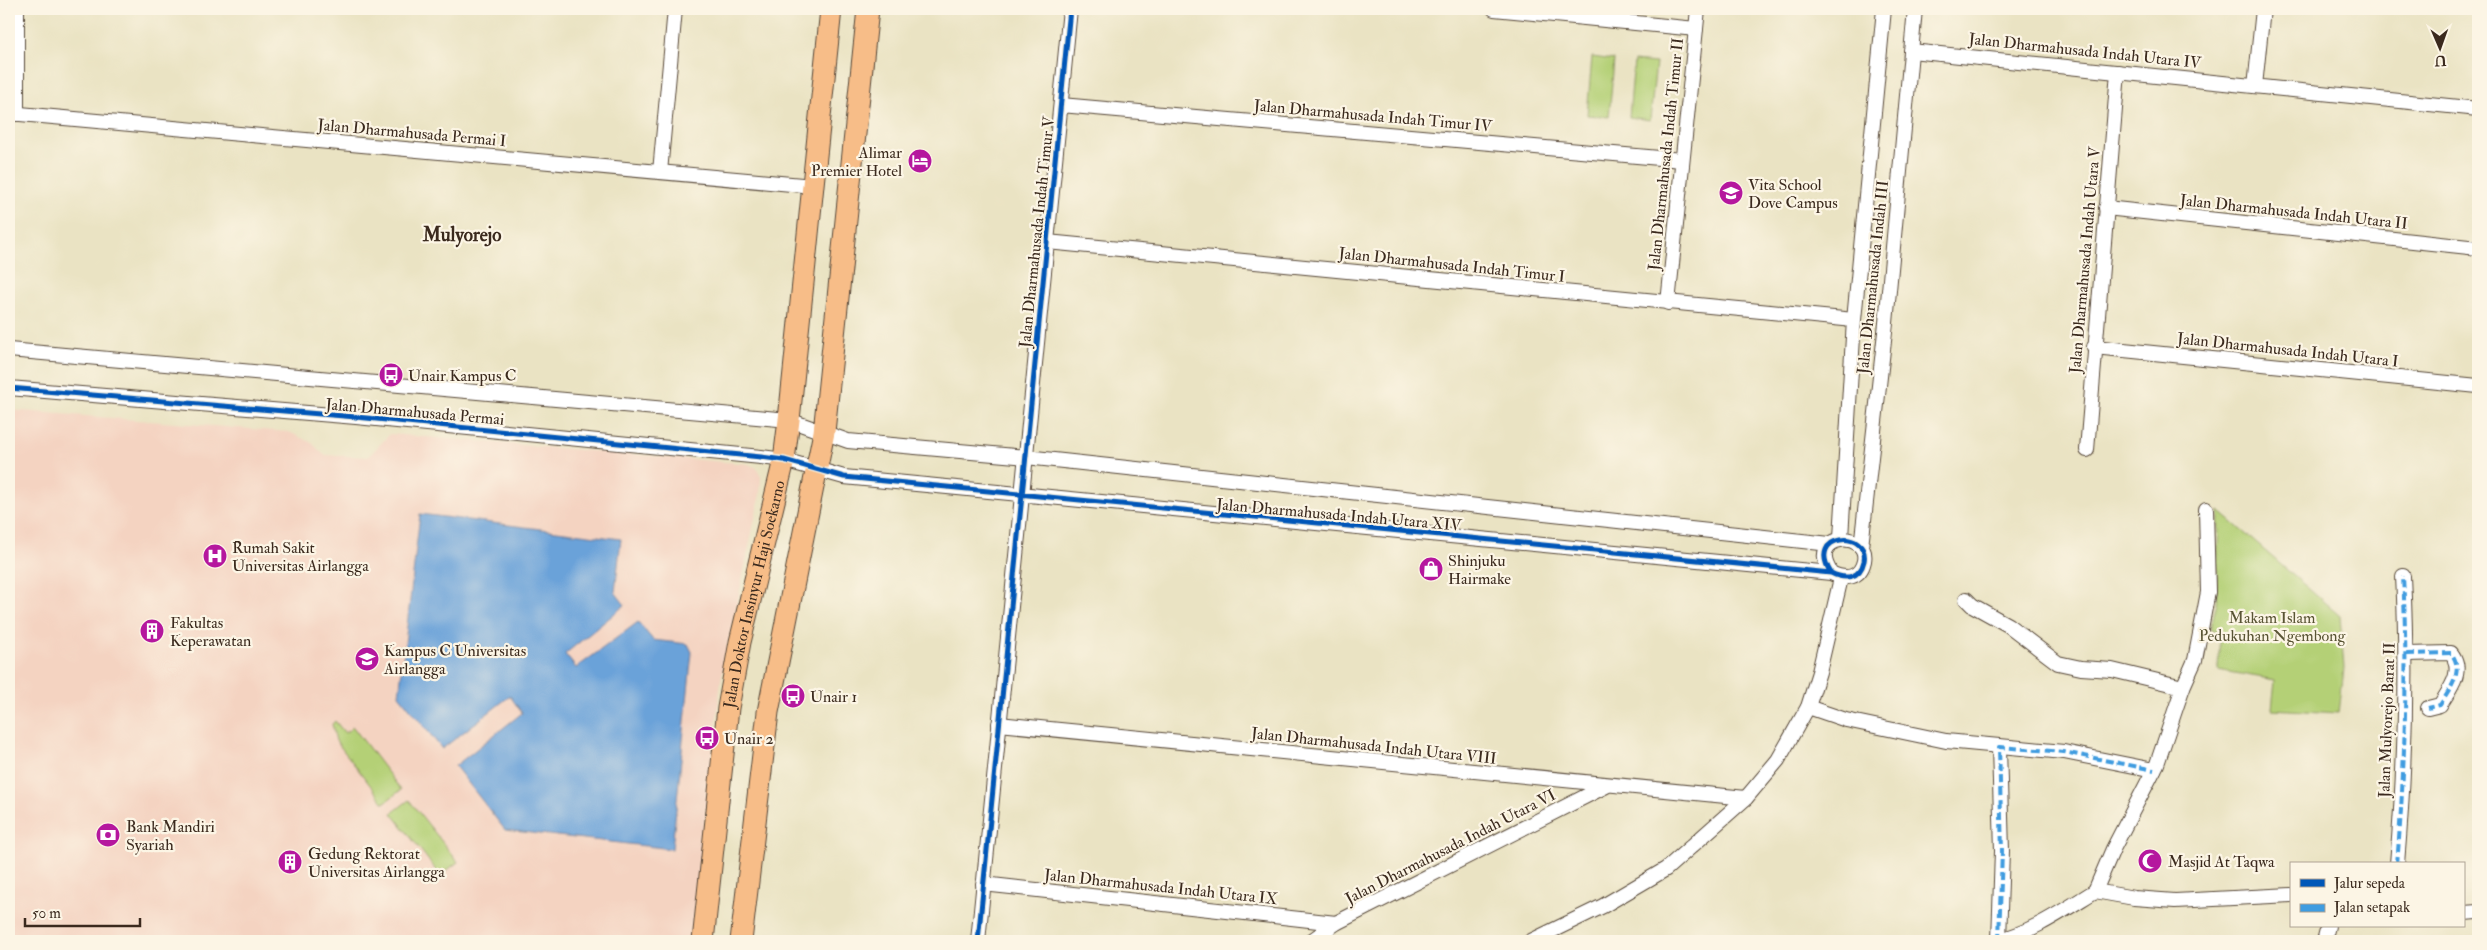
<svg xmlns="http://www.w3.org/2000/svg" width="2487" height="950" viewBox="0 0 2487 950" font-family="'IM FELL Double Pica',serif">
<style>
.built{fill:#f4d3c1}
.green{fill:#b4d076;stroke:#787d4a}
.water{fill:#6aa2d9;stroke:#52667c}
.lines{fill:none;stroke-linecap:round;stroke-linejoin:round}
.minor-casing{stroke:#554637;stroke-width:16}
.primary-casing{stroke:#554637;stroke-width:23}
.minor{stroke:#fff;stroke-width:14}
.primary{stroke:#f7bd88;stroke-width:21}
.quiet{stroke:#3f9ce0;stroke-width:4;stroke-dasharray:8 4;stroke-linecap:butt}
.cycleway-casing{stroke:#fcf5e5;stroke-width:8}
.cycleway{stroke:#0057b8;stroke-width:5}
.labels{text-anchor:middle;stroke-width:4.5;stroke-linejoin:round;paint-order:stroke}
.street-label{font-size:16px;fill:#3b2a1e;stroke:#fcf5e5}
.poi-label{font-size:16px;fill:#3b2a1e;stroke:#fcf5e5;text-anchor:start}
.park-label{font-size:16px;fill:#595434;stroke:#fcf5e5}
.quarter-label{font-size:19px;font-weight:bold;fill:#3b2a1e;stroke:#fcf5e5}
</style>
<rect width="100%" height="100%" fill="#fcf5e5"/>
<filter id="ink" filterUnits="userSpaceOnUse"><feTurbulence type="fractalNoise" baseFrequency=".02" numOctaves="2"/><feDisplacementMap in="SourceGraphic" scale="10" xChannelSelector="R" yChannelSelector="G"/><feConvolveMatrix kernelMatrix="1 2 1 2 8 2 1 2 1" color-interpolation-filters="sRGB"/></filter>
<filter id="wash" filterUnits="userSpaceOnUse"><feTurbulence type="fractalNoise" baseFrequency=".0096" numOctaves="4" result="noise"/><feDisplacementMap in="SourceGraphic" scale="20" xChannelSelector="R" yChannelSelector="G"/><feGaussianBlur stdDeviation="1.12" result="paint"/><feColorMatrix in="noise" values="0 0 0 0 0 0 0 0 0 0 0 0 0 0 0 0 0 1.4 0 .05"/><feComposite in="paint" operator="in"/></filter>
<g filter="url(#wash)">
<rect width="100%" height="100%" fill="#eae3c3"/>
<polygon class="built" points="9,410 289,432 312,443 324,455 368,457 390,434 748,464 757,468 761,477 760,494 721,680 692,941 9,941"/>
<g class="green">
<polygon points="1592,57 1614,60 1609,117 1587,115"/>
<polygon points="1634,61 1656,63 1650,120 1629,117"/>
<polygon points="2219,511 2340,616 2344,668 2339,713 2272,709 2275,680 2218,670 2220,633 2210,630 2216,606"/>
<polygon points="335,721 345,733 353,727 401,790 384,803 336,741 332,724"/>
<polygon points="409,800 458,862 442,874 439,874 392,813"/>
</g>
<polygon class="water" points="420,514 621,539 615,592 625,605 565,654 576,668 638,622 653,640 688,644 692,652 672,849 505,830 455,766 522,713 510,696 442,749 399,695"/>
</g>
<g filter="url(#ink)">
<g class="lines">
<defs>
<g id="minor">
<polyline points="17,9 17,114"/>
<polyline points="1494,9 1696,29"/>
<polyline points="1911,51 2478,109"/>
<polyline points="2255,86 2263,9"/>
<polyline points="1061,105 1682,160"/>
<polyline points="9,113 813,186"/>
<polyline points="660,172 675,9"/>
<polyline points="2106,208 2478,248"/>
<polyline points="1047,242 1854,320"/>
<polyline points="1668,303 1698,9"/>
<polyline points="2094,347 2478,386"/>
<polyline points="9,350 789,420 848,441 1026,457 1830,544"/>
<path d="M9 388 356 417 761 457 784 460 844 477 1831 573C1845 580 1860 579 1864 561 1870 529 1805 533 1831 573"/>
<polyline points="2087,450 2118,72"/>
<polyline points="1841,538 1854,320 1884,9"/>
<polyline points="1861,547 1886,323 1915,9"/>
<polyline points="1966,599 1972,605 2008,625 2058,663 2081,668 2112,670 2183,687"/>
<path d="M2407 654 2451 653C2465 671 2450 689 2440 705L2428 708"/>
<polyline points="1808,707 1846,720 1946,741 2064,752 2154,770"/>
<polyline points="999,724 1746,798"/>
<path d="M2397 864C2405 768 2408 672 2403 576"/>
<polyline points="983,884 1336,923"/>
<polyline points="2095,891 2113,849 2157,764 2183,687 2195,660 2208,592 2206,509"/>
<polyline points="2095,891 2134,898 2175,901 2291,895"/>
<polyline points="2463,913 2478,912"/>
<polyline points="1999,940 2002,851 1999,747"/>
<polyline points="978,941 1070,9"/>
<polyline points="1311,941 1336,923 1606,786"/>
<polyline points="1531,941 1603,906 1666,869 1746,798 1778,760 1808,707 1819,672 1841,578"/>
<path d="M1996 941C2031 933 2064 910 2095 891"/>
<polyline points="2324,941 2328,926"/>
</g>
<g id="primary">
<path id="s1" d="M703 941 728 708 740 642 784 460 789 420 831 9"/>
<polyline points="741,941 768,712 824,432 868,9"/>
</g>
</defs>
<use href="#minor" class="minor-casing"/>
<use href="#primary" class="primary-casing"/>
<use href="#minor" class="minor"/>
<use href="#primary" class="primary"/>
<g class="quiet">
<path d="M2407 654 2451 653C2465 671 2450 689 2440 705L2428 708"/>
<path d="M2397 864C2405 768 2408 672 2403 576"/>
<polyline points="1999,940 2002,851 1999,747 2064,752 2154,770"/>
</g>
<defs>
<g id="cycleway">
<path d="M9 388 356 417 761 457 784 460 844 477 1831 573C1845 580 1860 579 1864 561 1870 529 1805 533 1831 573"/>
<polyline points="978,941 1070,9"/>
</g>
</defs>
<use href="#cycleway" class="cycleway-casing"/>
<use href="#cycleway" class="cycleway"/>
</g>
</g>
<defs>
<symbol id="hotel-disc" viewBox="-11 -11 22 22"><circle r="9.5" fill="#b5179e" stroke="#fcf5e5"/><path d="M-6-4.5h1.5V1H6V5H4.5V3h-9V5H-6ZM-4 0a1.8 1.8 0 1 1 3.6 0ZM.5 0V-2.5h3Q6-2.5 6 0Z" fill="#fff"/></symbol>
<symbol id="school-disc" viewBox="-11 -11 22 22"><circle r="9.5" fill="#b5179e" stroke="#fcf5e5"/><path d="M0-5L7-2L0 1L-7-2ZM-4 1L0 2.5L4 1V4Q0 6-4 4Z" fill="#fff"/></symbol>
<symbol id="bus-disc" viewBox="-11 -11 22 22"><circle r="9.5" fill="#b5179e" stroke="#fcf5e5"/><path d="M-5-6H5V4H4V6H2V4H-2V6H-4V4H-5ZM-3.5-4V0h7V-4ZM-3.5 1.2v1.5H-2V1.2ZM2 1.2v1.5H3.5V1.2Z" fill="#fff"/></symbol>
<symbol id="hospital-disc" viewBox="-11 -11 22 22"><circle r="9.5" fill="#b5179e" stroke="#fcf5e5"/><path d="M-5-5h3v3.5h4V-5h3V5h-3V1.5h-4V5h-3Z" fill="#fff"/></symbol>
<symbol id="shop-disc" viewBox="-11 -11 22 22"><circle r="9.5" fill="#b5179e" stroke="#fcf5e5"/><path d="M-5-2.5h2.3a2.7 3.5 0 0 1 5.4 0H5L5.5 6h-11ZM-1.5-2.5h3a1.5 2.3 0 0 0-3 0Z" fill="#fff"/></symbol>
<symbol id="building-disc" viewBox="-11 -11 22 22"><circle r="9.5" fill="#b5179e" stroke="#fcf5e5"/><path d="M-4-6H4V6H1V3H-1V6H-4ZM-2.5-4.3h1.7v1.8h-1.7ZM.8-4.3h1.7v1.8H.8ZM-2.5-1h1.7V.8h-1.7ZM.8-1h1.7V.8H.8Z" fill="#fff"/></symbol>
<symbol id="university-disc" viewBox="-11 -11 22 22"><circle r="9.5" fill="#b5179e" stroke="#fcf5e5"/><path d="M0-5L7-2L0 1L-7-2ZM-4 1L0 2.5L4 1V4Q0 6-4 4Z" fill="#fff"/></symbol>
<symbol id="bank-disc" viewBox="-11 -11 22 22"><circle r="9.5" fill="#b5179e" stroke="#fcf5e5"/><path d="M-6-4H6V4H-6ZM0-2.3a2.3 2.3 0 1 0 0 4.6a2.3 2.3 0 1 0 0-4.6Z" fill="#fff"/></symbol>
<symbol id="mosque-disc" viewBox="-11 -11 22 22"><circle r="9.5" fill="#b5179e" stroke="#fcf5e5"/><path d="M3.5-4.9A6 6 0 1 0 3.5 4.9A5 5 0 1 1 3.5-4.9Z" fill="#fff"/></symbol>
</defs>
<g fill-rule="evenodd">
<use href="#hotel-disc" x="906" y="147" width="28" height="28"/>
<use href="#school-disc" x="1717" y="179" width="28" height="28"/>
<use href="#bus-disc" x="377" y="361" width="28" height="28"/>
<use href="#hospital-disc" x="201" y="542" width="28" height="28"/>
<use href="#shop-disc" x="1417" y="555" width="28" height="28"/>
<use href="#building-disc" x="138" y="617" width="28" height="28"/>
<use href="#university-disc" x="353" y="645" width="28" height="28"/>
<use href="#bus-disc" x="779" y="682" width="28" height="28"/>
<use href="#bus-disc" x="693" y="724" width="28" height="28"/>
<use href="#bank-disc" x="94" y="821" width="28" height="28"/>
<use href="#mosque-disc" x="2136" y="847" width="28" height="28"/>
<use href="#building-disc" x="276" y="848" width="28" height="28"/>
</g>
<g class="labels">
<g class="street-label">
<text transform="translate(2085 50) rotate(6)" y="6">Jalan Dharmahusada Indah Utara IV</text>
<text transform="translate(1373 115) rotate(5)" y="6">Jalan Dharmahusada Indah Timur IV</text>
<text transform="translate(412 132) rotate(5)" y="6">Jalan Dharmahusada Permai I</text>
<text transform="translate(1665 154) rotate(-84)" y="6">Jalan Dharmahusada Indah Timur II</text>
<text transform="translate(2294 211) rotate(6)" y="6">Jalan Dharmahusada Indah Utara II</text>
<text transform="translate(1036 232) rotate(-84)" y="6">Jalan Dharmahusada Indah Timur V</text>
<text transform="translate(2084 260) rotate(-85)" y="6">Jalan Dharmahusada Indah Utara V</text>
<text transform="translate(1452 264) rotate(6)" y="6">Jalan Dharmahusada Indah Timur I</text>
<text transform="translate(1872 277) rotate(-84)" y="6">Jalan Dharmahusada Indah III</text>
<text transform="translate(2288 349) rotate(6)" y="6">Jalan Dharmahusada Indah Utara I</text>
<text transform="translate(415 411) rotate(5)" y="6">Jalan Dharmahusada Permai</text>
<text transform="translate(1339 514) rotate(5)" y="6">Jalan Dharmahusada Indah Utara XIV</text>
<text dy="6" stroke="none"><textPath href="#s1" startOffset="351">Jalan Doktor Insinyur Haji Soekarno</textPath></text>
<text transform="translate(2386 720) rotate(-88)" y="6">Jalan Mulyorejo Barat II</text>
<text transform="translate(1374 745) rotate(6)" y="6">Jalan Dharmahusada Indah Utara VIII</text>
<text transform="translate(1450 846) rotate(-27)" y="6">Jalan Dharmahusada Indah Utara VI</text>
<text transform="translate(1161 886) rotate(6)" y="6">Jalan Dharmahusada Indah Utara IX</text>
</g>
<g class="poi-label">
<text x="902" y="158" text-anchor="end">Alimar<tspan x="902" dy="18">Premier Hotel</tspan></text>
<text x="1748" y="190">Vita School<tspan x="1748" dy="18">Dove Campus</tspan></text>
<text x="408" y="381">Unair Kampus C</text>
<text x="232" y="553">Rumah Sakit<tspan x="232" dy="18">Universitas Airlangga</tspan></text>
<text x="1448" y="566">Shinjuku<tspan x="1448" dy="18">Hairmake</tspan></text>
<text x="170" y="628">Fakultas<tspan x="170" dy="18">Keperawatan</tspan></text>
<text x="384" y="656">Kampus C Universitas<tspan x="384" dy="18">Airlangga</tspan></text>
<text x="810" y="702">Unair 1</text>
<text x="724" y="744">Unair 2</text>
<text x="126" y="832">Bank Mandiri<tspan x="126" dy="18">Syariah</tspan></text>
<text x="308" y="859">Gedung Rektorat<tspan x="308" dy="18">Universitas Airlangga</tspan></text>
<text x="2168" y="867">Masjid At Taqwa</text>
</g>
<g class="park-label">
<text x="2272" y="623">Makam Islam<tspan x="2272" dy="18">Pedukuhan Ngembong</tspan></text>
</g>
<g class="quarter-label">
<text x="462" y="241">Mulyorejo</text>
</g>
</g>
<rect width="2487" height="950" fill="none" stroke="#fcf5e5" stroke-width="30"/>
<rect x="2290" y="862" width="175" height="65" fill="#fcf5e5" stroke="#afa495"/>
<rect x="2300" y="879" width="25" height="8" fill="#0057b8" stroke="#afa495"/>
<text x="2334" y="888" font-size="15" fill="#3b2a1e">Jalur sepeda</text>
<rect x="2300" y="904" width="25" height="8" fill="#3f9ce0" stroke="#afa495"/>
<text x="2334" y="912" font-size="15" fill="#3b2a1e">Jalan setapak</text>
<g transform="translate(2440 48) rotate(178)" stroke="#fcf5e5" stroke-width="4" paint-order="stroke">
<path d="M0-4L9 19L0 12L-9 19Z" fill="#3b2a1e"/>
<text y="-8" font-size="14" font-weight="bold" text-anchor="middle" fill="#3b2a1e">U</text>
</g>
<path d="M25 918v8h115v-8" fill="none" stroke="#3b2a1e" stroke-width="2.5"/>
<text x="32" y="918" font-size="15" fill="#3b2a1e" stroke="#fcf5e5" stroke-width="4" paint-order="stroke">50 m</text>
</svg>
